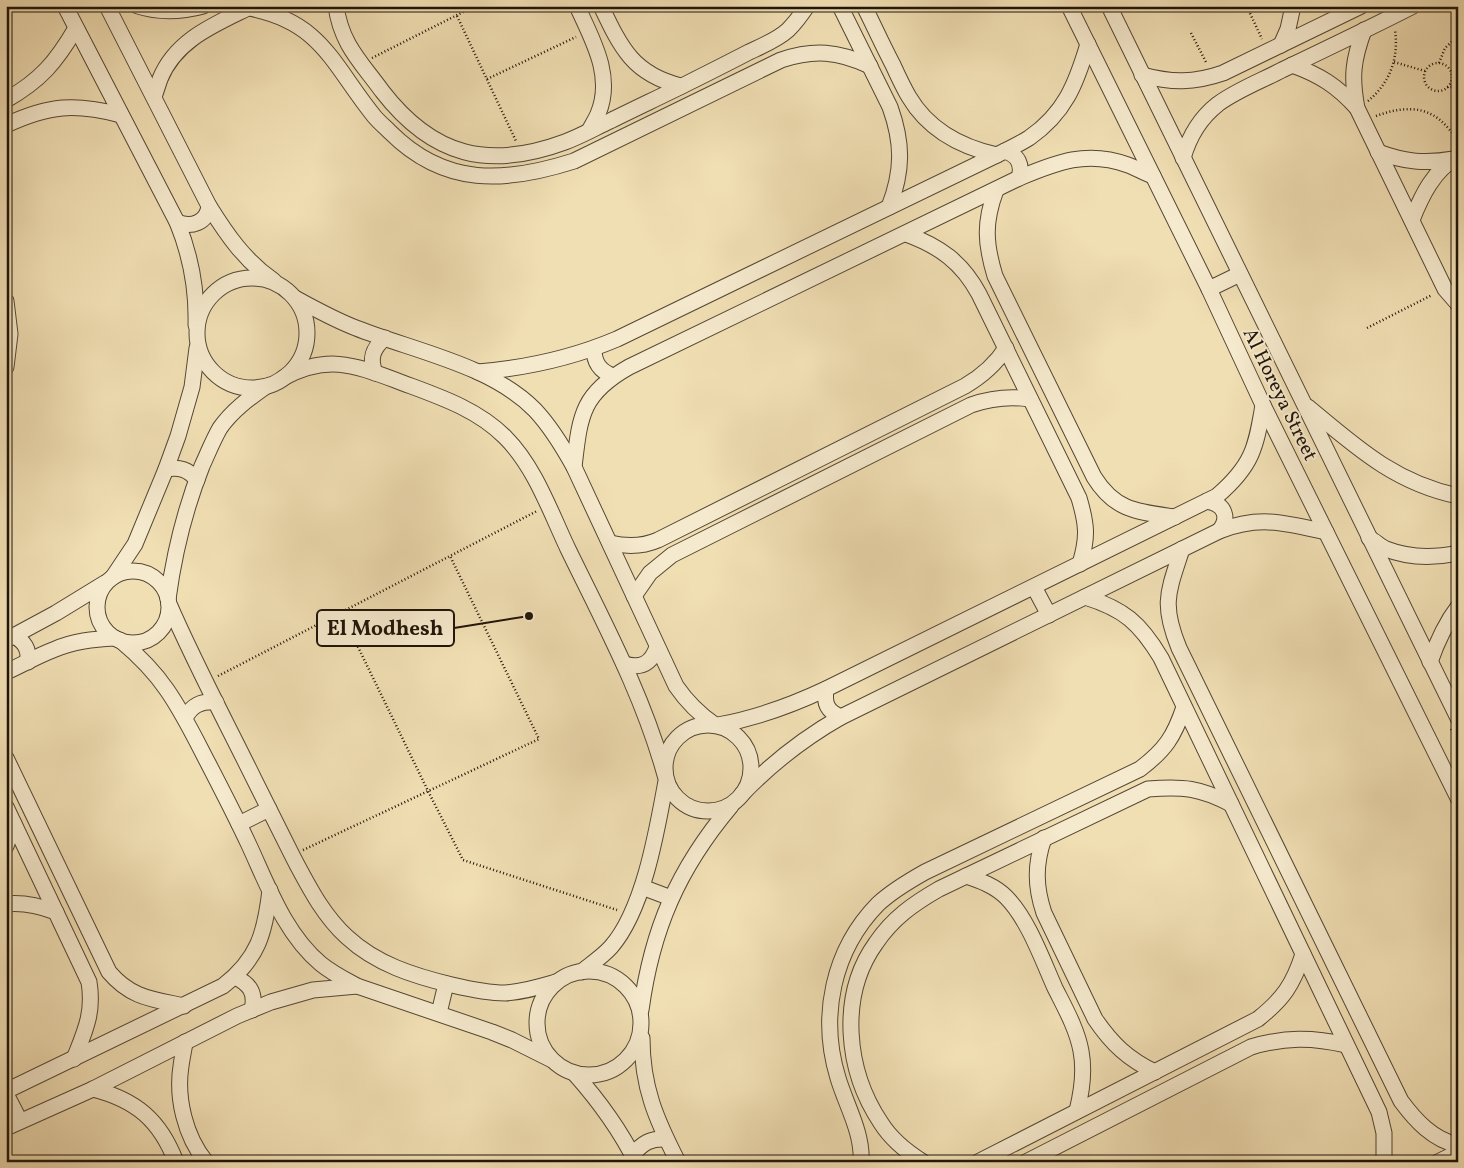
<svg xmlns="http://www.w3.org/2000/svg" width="1464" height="1168" viewBox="0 0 1464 1168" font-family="Vollkorn,serif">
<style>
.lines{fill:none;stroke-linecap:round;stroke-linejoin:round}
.minor-casing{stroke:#544734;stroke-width:17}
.path{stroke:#1f1409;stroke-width:2.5;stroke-dasharray:1 2.5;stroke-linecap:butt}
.minor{stroke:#f6eace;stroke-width:15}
.labels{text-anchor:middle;stroke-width:4;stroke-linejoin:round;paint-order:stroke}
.street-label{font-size:20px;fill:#1f1409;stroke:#f6eace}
.leader{fill:none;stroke:#1f1409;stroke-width:2}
.callout-dot{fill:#1f1409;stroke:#f6eace;stroke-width:2}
.callout{fill:#f6eace;stroke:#1f1409;stroke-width:2}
.callout-label{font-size:21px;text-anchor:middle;font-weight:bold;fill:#1f1409}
</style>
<rect width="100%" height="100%" fill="#f1dfb4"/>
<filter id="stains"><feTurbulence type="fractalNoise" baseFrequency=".004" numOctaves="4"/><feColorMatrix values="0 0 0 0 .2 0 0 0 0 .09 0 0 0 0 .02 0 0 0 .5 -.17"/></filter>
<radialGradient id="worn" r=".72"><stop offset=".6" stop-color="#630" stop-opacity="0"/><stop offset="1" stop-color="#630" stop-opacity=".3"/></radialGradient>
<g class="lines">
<defs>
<g id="minor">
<path d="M65 6 177 222C191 256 197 288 196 325"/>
<path d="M107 6 209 206C227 235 245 261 274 281"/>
<path d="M138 6C160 13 181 12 203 6"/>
<path d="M336 6C341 44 361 62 382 91 433 157 489 170 565 142 581 136 595 128 610 121 636 108 662 96 688 83 708 73 728 63 749 52 762 46 777 40 788 30 795 23 801 15 807 6"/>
<path d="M577 6C592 39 614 76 598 114 596 119 592 125 589 131"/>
<path d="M601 6C621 48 633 74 681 86"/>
<path d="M840 6 890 107C903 143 903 171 889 207"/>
<path d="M864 6C874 26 883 46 893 65 898 76 903 87 909 97 928 129 961 147 997 155"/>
<polyline points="1069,6 1209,289 1263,405 1458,798"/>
<polyline points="1109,6 1458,718"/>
<path d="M249 8C322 22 332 64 374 116 379 122 385 127 390 132 445 187 505 183 574 161L781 60C814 49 838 51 870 66"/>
<path d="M1364 30C1353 60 1351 77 1357 108L1445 289 1458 304"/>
<polyline points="1281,45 1288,29 1293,6"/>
<path d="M1292 65C1320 75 1337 86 1357 108"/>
<path d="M1142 75C1172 83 1194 83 1223 73L1361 6"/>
<path d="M154 97C156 91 158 85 160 79 176 39 216 24 252 6"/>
<path d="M6 100C41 80 56 62 76 28"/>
<path d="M6 125C49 105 75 103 121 115"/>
<path d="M1005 151C1018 155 1023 165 1019 178"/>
<path d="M1378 152C1405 162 1425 164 1454 159"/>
<path d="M1183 158C1189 137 1200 118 1218 104 1237 90 1261 81 1282 70 1326 49 1370 28 1413 6"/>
<path d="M996 190C984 222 985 243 995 276L1094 477C1115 511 1138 512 1175 517"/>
<path d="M1412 220C1421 197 1434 169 1458 157"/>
<path d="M177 222C191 228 207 223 209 206"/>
<path d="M906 234C939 246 962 262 979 294L1079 498C1087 525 1088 537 1080 564"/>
<circle cx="252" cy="333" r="55"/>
<polyline points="1209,289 1240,274"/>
<path d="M295 298C315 309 335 320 356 328 414 351 491 365 535 410 551 427 563 447 574 467L676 686C687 702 699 714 715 725"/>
<polyline points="6,301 10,334 6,367"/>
<path d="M594 349C594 363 600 371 613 376"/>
<path d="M478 372C527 368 572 358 617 339L1005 151C1013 147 1021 143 1029 138 1065 113 1076 84 1088 44"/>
<path d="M375 373C369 358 373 348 385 338"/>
<path d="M283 378C326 355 352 364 395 380 434 395 475 407 505 437 535 467 550 511 568 549 604 623 643 695 665 775"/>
<path d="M1308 407C1356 447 1395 483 1458 496"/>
<path d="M574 467C580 416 581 394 629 367L1019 178C1057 162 1087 150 1128 165 1136 168 1145 173 1153 176"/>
<path d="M166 469C180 467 188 469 197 480"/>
<path d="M1207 501C1225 504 1230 518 1219 531"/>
<path d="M1369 538C1375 541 1380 546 1386 549 1409 558 1434 558 1458 553"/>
<path d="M610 543C627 547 642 547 658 540L965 386C982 376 995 365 1006 348"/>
<path d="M1182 549C1168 592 1161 604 1179 648L1401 1101C1415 1120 1433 1140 1458 1145"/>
<circle cx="133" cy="607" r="36"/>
<polyline points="113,577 135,544 166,469 178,436 192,387 197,348"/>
<polyline points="1034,587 1049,615"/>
<path d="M634 596 650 573 672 555 971 405C991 398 1009 396 1030 399"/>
<path d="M1085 597C1124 609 1140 623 1161 658L1379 1112 1384 1133V1162"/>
<path d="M168 599C174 554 185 509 202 466 208 453 213 440 220 428 232 411 248 399 265 387"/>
<path d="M169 604C195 664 226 722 255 781 268 807 281 833 294 859 309 887 323 915 347 937 376 964 414 976 452 985 469 989 487 993 505 993 523 992 539 987 556 982"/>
<path d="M14 636C25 642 29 649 28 662"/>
<polyline points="6,640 56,613 105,583"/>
<path d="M120 640C138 655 154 671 167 690 183 713 195 738 208 763 222 790 236 817 249 845 268 886 285 934 321 964 332 973 344 979 357 986L492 1032 512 1040 552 1060"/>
<path d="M1430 662C1437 642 1445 624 1458 607"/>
<path d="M624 664C641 669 651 664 657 647"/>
<path d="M6 672C22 665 37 656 53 650 73 641 94 639 115 638"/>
<path d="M826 689C824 704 827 711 841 717"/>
<path d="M185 718C192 705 201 701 216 702"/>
<circle cx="708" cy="768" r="43"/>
<path d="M718 725C757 718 790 706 826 689L1217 496C1252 466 1256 448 1263 405"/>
<path d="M6 758 109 972C131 998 152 999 184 1006"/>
<path d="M742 794C772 763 804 738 841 717L1219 531C1260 515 1285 523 1326 532"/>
<path d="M6 807 89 982C94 1013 85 1031 74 1059"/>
<polyline points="239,824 269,809"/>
<path d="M1044 838C1035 864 1035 886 1044 913L1095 1019C1112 1044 1128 1059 1155 1072"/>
<polyline points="6,846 14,824"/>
<path d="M966 876C981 881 995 886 1006 897 1028 919 1042 959 1055 988 1065 1008 1077 1029 1081 1051 1085 1072 1082 1091 1077 1111"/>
<polyline points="642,887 671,898"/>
<path d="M6 904C24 902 40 906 56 912"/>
<circle cx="589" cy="1023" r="52"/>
<path d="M581 972C591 964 602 957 611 947 644 909 657 830 666 781"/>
<path d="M235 977C250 984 256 993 252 1010"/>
<path d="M641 1010C652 929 678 869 731 806"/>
<polyline points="439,1013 446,984"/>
<path d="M642 1038C642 1087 656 1119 678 1162"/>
<path d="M185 1042C184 1050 182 1058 181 1066 176 1098 185 1136 206 1162"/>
<path d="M575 1074C599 1101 620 1130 636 1162"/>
<path d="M93 1089C136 1100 160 1120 176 1162"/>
<path d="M6 1091 223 986C258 959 265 933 270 890"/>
<polyline points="6,1094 20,1121"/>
<polyline points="6,1128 93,1089 237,1016 271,1002 313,990 357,986"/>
<path d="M633 1155C642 1143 651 1138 666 1139"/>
<path d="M861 1162C863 1133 846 1105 838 1078 819 1016 833 950 878 904 892 891 909 881 925 872L1140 769C1165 750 1174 737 1184 707"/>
<path d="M923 1162C907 1152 891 1139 881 1123 846 1071 838 996 876 943 893 918 913 904 939 889L1148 789C1183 786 1200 788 1231 804"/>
<path d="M978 1162 1258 1019C1283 999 1293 985 1303 954"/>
<path d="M1026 1162 1251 1047C1285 1037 1312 1037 1346 1045"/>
<polyline points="1438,1162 1458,1152"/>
</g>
</defs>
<use href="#minor" class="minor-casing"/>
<g class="path">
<polyline points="1247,7 1262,39"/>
<polyline points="457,16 516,141"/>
<polyline points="1191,33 1207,64"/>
<polyline points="372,58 475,6"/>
<polyline points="1394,62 1425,71"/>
<polyline points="1439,63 1445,48 1458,36"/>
<circle cx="1438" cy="77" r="14"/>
<polyline points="487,79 576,37"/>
<polyline points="1447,87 1458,87"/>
<path d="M1368 101C1390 83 1399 58 1395 30"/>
<path d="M1376 116C1398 108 1422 104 1441 121 1447 126 1452 133 1458 139"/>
<polyline points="1367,328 1432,295"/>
<polyline points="341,612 428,791 463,860 617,910"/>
<polyline points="218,676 537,511"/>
<polyline points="1451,729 1458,743"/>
<polyline points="303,850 539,739 450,556"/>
</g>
<use href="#minor" class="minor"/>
</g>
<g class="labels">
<g class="street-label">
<text transform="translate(1281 394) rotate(64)" y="7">Al Horeya Street</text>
</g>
</g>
<path class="leader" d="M529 616L454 628"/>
<circle class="callout-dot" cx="529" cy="616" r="5"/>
<rect class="callout" x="317" y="610" width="137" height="36" rx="5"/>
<g class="callout-label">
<text x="385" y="635">El Modhesh</text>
</g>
<rect width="1464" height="1168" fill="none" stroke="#f1dfb4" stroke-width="25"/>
<rect x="8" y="8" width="1449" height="1153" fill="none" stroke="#1f1409" stroke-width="2.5"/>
<rect x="12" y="12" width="1439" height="1143" fill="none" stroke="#1f1409"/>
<rect width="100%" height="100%" filter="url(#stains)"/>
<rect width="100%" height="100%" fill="url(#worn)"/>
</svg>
